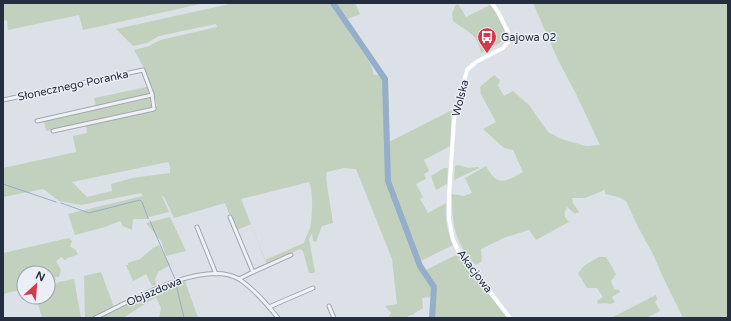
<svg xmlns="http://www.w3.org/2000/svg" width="731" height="321" viewBox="0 0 731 321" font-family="'Varela Round',sans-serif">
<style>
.green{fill:#c2d1bd;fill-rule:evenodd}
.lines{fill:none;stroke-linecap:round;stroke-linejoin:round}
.stream{stroke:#95aec9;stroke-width:1}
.river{stroke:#95aec9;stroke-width:6}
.street-casing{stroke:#a1a7b1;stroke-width:5}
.street{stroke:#eff1f5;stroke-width:3}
.secondary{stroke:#fff;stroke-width:4}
.labels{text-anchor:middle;stroke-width:3;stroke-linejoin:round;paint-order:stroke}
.poi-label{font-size:11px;fill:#252e3e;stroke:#ebeff5;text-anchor:start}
.street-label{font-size:11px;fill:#252e3e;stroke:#ebeff5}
</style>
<rect width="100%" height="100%" fill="#dce0e7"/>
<g class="green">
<polygon points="3,3 205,3 83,30 79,15 8,30 7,20 3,21"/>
<path d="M234 3H330L371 65 374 75 384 74 388 82 389 142 452 110 450 146 424 160 429 171 424 174 426 179 416 184 423 197 420 199 428 213 446 203C445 218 447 231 453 245L421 261 426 270 458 254 508 318H430L431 297 422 298 423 308 412 315 408 316 407 318H388L391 313 385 306 397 304 392 259 356 169 344 168 327 172 326 178 333 223 322 226 316 242 313 241 312 233 309 239 315 272 313 273H309L303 251 300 249 267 264 251 224 237 230 232 218V215L229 214 225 203 174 218 164 197 162 196 169 212 149 217V219H133L132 230 123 226 120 221 105 227 75 235 68 214 143 196 141 193 81 205 59 201 43 189 3 197V168L76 152 73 136 87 133 86 125 155 109V107L157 106 152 86H150L144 68 134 50 149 46 160 40 217 27 216 24 159 36 147 43 133 46 116 29ZM168 162 170 166V173L132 178 111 184 112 191 87 197 72 182ZM309 182C314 192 312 217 310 228 308 233 305 238 304 243L265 260 241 199Z"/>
<polygon points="337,3 355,3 360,14 348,19"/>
<path d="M533 3H728V318H683L661 273 654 256 638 227 626 201 618 197 605 194V190L585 198H572L573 203 579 212 575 214 567 207C564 214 563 216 569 222L536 240 529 230 506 237 481 249 482 261 476 265C454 243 452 223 452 194L464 196 472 193 465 178 486 166C497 187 505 182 523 172L513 150 504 148 483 129 496 122 481 94 480 87 494 75 500 80 498 86 504 96 513 91 529 105 548 132 561 139 586 146 600 145 576 94 558 60Z"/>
<path d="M458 4 466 17 490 5C496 12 512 33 501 42 495 46 488 50 481 53 477 32 468 33 453 21L452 14 455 6Z"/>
<polygon points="147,87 149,95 96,107 94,98"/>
<polygon points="151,98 153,107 46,131 44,121"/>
<polygon points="458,165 468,168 478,167 479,168 454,180 455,166"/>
<polygon points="444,168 448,168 447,184 436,190 431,176"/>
<polygon points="170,217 186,251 166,256 161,241 146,223"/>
<path d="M69 238 72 241 70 247 75 249 78 254C74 257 69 256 65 260L61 257 56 261 61 270 59 277H55L56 279 55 281 51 282V284L54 285 59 282 74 279 81 318H42L37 300 39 297H48V273H24V289L3 294V253Z"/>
<polygon points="159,245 170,265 158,272 155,279 156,285 152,286 146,274 133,281 126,265 128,265 128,263 140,259 153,248"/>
<polygon points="599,257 606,257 616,274 611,281 614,289 619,290 620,292 612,297 615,302 611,304 603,303 598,304 597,301 603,297 597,288 587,288 578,273 585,265"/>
<polygon points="101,272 114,307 92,318 85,318 84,276"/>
<polygon points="184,278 198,318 159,318 161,308 156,297 123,318 97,318 153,291 175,284"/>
<polygon points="656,295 657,299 655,302 660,311 646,318 611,318"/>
</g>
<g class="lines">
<g class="stream">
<polyline points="3,184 56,202"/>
<polyline points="61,203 89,213 140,200 142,202 148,218"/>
<polyline points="150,221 175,279"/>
<polyline points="176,284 184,318"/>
</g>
<polyline class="river" points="333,3 385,79 388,181 420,266 434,287 432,318"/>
<defs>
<g id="street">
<polyline points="3,100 143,70 152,94 154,109 53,131"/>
<polyline points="37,121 152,95"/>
<polyline points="230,217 253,272 239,279"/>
<polyline points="197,227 216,274"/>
<polyline points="253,272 291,255"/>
<polyline points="329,306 334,318"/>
<polyline points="269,307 313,288"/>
<path d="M95 318C129 302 203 258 239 279 254 289 267 304 278 318"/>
</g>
</defs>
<use href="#street" class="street-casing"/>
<use href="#street" class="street"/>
<polyline class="secondary" points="492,3 498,12 508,32 508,42 503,48 476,62 467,70 454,119 449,196 449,219 453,240 459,252 510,318"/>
</g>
<defs>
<symbol id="bus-pin" viewBox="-11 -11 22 30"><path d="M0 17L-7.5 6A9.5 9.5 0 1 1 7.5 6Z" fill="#d4394f" stroke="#ebeff5"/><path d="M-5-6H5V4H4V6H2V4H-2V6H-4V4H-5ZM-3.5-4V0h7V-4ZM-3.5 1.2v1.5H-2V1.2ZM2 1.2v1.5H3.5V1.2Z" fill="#fff"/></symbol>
</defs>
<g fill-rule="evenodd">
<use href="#bus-pin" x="476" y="26" width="22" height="30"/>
</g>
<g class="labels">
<g class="poi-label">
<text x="501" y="41">Gajowa 02</text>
</g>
<g class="street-label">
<text transform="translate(73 85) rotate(-12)" y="4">Słonecznego Poranka</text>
<text transform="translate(460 98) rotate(-76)" y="4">Wolska</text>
<text transform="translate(475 271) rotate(53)" y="4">Akacjowa</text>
<text transform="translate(154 291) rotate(-23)" y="4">Objazdowa</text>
</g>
</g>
<rect width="731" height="321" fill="none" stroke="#252e3e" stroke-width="8"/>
<g transform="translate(36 285) rotate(26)"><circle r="19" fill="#ebeff5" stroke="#9ca2ac"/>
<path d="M0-3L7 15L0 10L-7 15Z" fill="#d4394f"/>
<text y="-6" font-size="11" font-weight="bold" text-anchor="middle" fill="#252e3e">N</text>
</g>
</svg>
